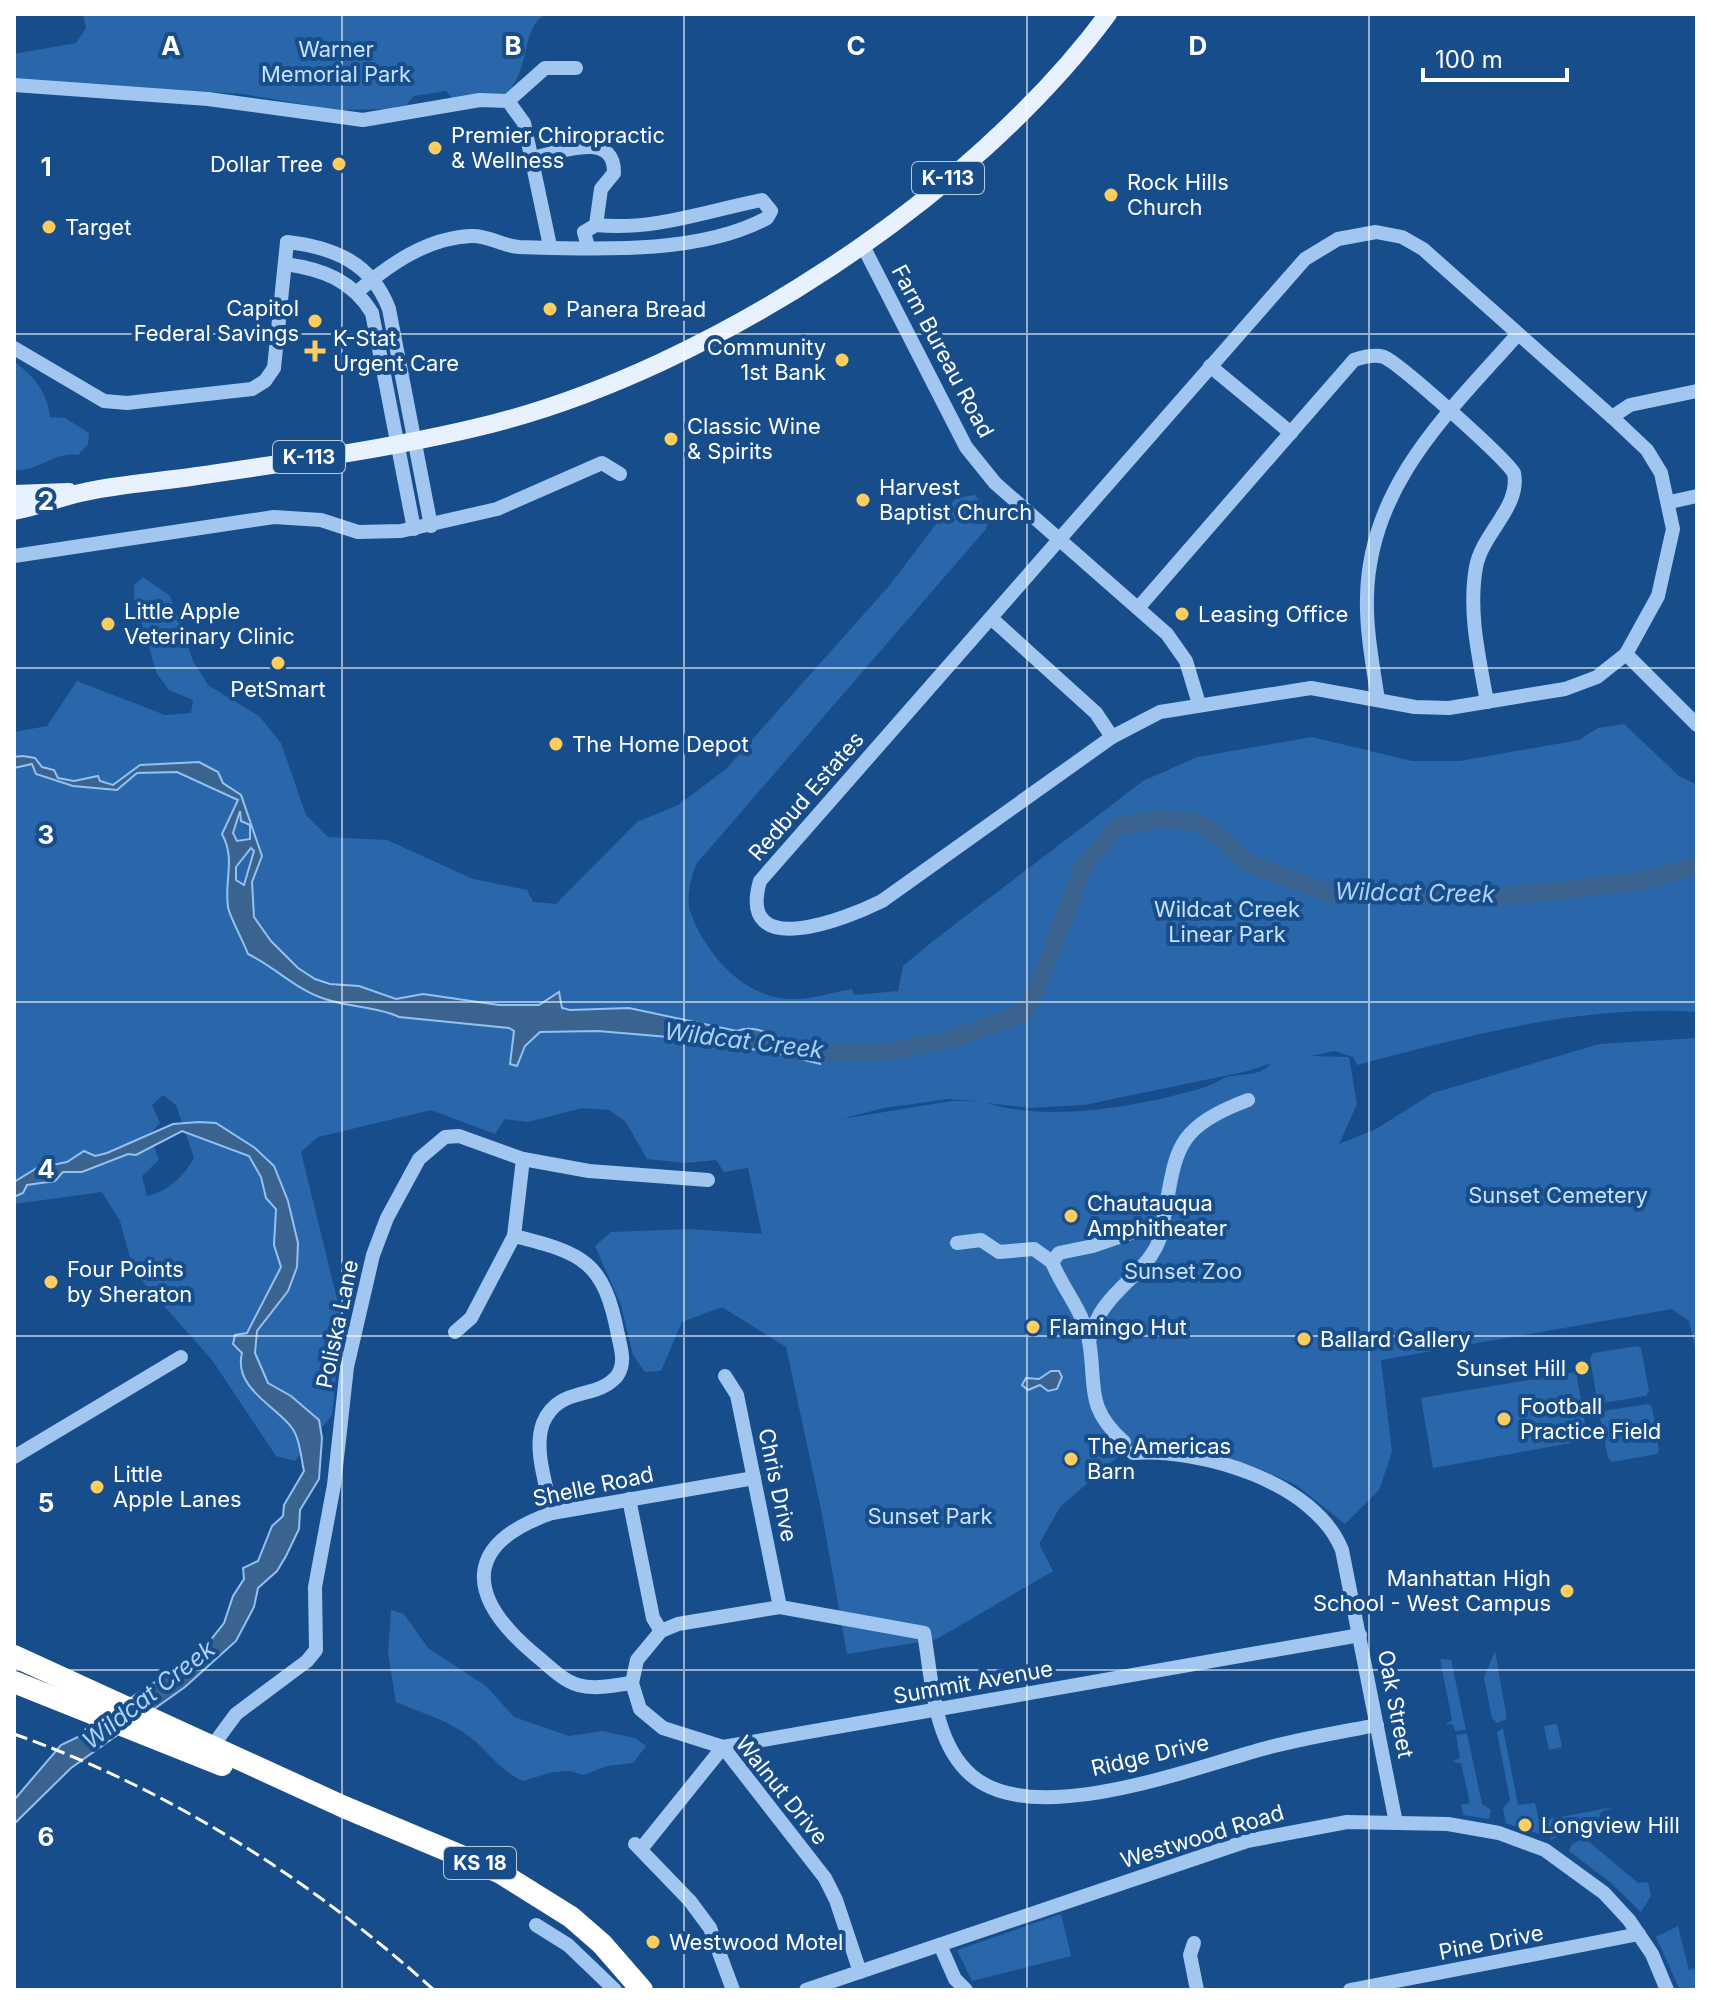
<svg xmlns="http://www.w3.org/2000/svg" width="1711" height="2004" viewBox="0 0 1711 2004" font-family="Inter,sans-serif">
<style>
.green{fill:#2967aa;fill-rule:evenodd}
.water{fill:#3b6390;stroke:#93c1f1;stroke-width:2;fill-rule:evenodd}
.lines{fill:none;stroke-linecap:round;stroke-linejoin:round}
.river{stroke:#3b6390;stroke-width:18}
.minor{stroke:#a1c6ef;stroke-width:14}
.major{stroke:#e8f2ff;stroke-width:18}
.highway{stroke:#fff;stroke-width:22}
.rail{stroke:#fff;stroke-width:3;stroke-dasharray:14 6;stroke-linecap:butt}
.grid{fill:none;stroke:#fff;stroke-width:2;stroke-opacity:0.55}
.poi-dot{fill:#ffcc5e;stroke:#174d8b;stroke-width:3}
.labels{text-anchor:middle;stroke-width:8;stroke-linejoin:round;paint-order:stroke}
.shield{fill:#174d8b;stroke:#b9cadc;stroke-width:2}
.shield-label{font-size:20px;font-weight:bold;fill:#fff}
.park-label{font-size:22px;fill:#c7e0fb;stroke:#174d8b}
.poi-label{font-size:22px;fill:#fff;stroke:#174d8b;text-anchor:start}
.street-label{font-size:22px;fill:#fff;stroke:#174d8b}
.water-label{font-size:24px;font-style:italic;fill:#add0f6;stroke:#174d8b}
.grid-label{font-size:26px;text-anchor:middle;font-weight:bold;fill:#fff;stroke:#174d8b;stroke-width:8;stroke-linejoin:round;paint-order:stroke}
</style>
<rect width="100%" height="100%" fill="#174d8b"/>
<g class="green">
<path d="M83 14H546C520 27 532 71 504 96L452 98 446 91 414 96 406 105 385 109 336 110 243 94 14 80V54L76 43 86 28Z"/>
<path d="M14 361C34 377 47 391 50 417L65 418 89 433 88 444 78 455C54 451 36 473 14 470Z"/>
<path d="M975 495 990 514 986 529 697 863C691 876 686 897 690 911 704 952 744 999 791 999 810 1000 833 992 852 989L854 995 898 991 903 966 933 941 1143 781 1197 757 1312 737 1412 761H1460L1579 740 1598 728 1624 724 1679 776 1697 785V1012C1582 1004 1467 1036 1357 1065L1353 1057 1335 1051 1310 1056 1349 1057 1357 1104 1339 1144 1376 1129 1433 1093 1599 1044 1697 1038V1357L1689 1321 1672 1309 1381 1360 1392 1452 1379 1490 1345 1524 1296 1485 1255 1467 1207 1453 1148 1444 1121 1454 1060 1507 1039 1544 1053 1571 937 1639 847 1654 822 1514 786 1347 722 1307 682 1322 661 1371 645 1372 633 1355 621 1305 595 1246 611 1232 690 1229 762 1234 748 1168 724 1172 716 1160 686 1163 647 1159 626 1122 609 1110 582 1108 528 1122 505 1119 495 1134 431 1110 318 1137 301 1152 342 1319 332 1415 295 1461 276 1456 212 1360 134 1272 120 1221 102 1192 14 1204V732L47 726 77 681 165 715 191 713 193 700 169 690 157 674 134 598V585L143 577 170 596 193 661 208 685 259 716 281 743 306 815 328 837 387 840 473 879 527 890 533 902 556 904 637 822 678 805 726 769 889 586 956 498ZM1272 1063C1258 1077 1246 1073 1227 1077 1220 1079 1213 1085 1205 1087 1144 1106 1048 1123 987 1103L1030 1108 1084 1105 1248 1071ZM163 1095 176 1105 194 1158C183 1177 169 1191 147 1196L142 1176 159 1160 150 1134 160 1123 152 1105ZM948 1099 977 1101H952L841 1119 884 1108Z"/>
<polygon points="1638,1346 1641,1348 1649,1391 1646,1396 1602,1403 1597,1400 1590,1358 1593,1353"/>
<polygon points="1576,1372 1588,1440 1433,1468 1421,1398"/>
<polygon points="1648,1404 1652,1407 1659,1450 1657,1454 1612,1462 1608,1458 1600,1416 1603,1411"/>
<path d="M391 1610 404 1614 428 1648 486 1686 514 1717 569 1736 602 1731 635 1738 646 1746 633 1763 607 1766 584 1775 570 1771 553 1772 523 1781C500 1771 489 1752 470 1737 448 1720 421 1713 396 1702L388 1653Z"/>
<polygon points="1495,1651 1507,1719 1497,1723 1492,1718 1484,1678"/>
<polygon points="1440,1659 1451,1660 1466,1730 1455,1731 1453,1724 1445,1725 1452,1720"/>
<polygon points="1557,1724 1562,1747 1549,1750 1544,1726"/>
<polygon points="1503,1728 1518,1805 1535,1803 1542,1835 1506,1823 1503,1808 1510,1800 1497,1732"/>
<polygon points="1467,1733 1482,1804 1491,1810 1489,1819 1463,1815 1461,1805 1470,1803 1461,1763 1452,1762 1460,1758 1456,1735"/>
<polygon points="1614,1807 1601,1812 1598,1821 1584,1822 1551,1840 1544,1820"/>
<polygon points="1589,1836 1587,1840 1638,1883 1648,1882 1651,1896 1641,1912 1611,1883 1569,1851 1572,1844"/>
<polygon points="1061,1914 1071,1956 972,1981 957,1950"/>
<polygon points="1678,1926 1689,1970 1694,1968 1697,1990 1680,1990 1656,1937"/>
</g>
<g class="water">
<path d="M23 756 35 758 42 767 54 770 58 778 74 781 98 776 100 781 113 785 140 765 199 762 218 772 223 783 241 795 262 856 252 882 254 917 271 941 298 968 315 979 330 984 359 986 396 999 423 994 499 1005H539L559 992 562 1008 570 1010 629 1008 737 1031C762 1021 790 1049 817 1047L820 1064 764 1050 709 1047 692 1039 598 1031 540 1032 525 1046 517 1066 510 1064 514 1031 509 1028 399 1017C380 1007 347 1007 325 999 296 990 275 967 248 954 245 945 228 913 228 907 224 879 236 860 222 834L238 800 177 772 137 773 117 790 73 786 36 774 32 764 14 768V757ZM240 811 241 821 250 825V839L237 841 233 833ZM251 848 254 851 244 885 236 880V867Z"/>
<path d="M199 1122 216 1123 255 1148 274 1166 288 1201 298 1243 297 1267 288 1291 257 1331 255 1353 268 1383 291 1396 319 1420 322 1438 319 1479 300 1510 299 1529 286 1556 277 1571 258 1588 254 1607 236 1641 185 1687 71 1768 14 1824V1800L61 1745 78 1737 92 1723 181 1665 209 1642 224 1623 233 1596 244 1579 243 1568 258 1561 272 1526 283 1516 284 1505 304 1471C301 1458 300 1439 292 1428 276 1406 233 1388 242 1353L233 1344 235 1335 247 1333 281 1267 274 1245 276 1209 266 1198 261 1177 249 1156 182 1131 136 1155 128 1154 82 1172H63L55 1181 27 1185 23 1193 14 1197V1182L37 1168 67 1162 84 1151 95 1156 107 1153 173 1124Z"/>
<polygon points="1051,1371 1059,1371 1062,1377 1057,1389 1048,1391 1040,1385 1028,1390 1022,1385 1026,1378 1039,1379"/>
</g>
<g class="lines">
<polyline class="river" points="795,1051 879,1053 953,1039 1024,1012 1040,981 1083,867 1118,826 1160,819 1190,821 1211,829 1249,864 1331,894 1504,896 1637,882 1697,866"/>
<g class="minor">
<polyline points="14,85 208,99 363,120 480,100 508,101 524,123 550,246"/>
<polyline points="508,101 545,68 576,68"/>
<path d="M532 158C558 153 615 129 614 173L601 189 596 225"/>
<path d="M1376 232 1402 237 1423 249 1612 417 1647 450 1661 473 1673 529 1658 596 1626 654 1597 677 1565 689 1449 708 1415 707 1311 688 1160 712 1112 737 882 901C848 918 736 963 760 881L1305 259 1338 239Z"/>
<polyline points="863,246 966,447 995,483 1167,634 1186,661 1199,704"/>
<path d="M285 264C322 269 352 280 372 313L414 529"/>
<path d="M357 292C389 265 426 238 471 236 488 235 502 246 519 247 594 249 699 255 767 218L771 211 762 200C706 211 653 231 596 225L584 232 588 247"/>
<path d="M14 348 104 401 127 403 252 389 265 381 274 368 287 242C333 247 372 263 389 309L431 526"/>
<polyline points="1210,366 1291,433"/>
<polyline points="1612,417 1630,405 1697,391"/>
<polyline points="1670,502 1697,496"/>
<polyline points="14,556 274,517 321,520 358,532 401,531 497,509 602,463 620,474"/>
<path d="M1139 607 1354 360C1363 357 1374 354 1384 357 1400 364 1503 456 1514 473 1521 507 1482 533 1476 567 1468 612 1479 657 1487 702"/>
<polyline points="991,618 1096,713 1112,737"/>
<polyline points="1626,654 1697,725"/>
<path d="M1378 700C1373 666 1366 631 1367 597 1369 485 1449 412 1518 334"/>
<path d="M514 1236C583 1253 604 1261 618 1335 621 1349 626 1363 617 1376 596 1401 559 1385 543 1423 533 1450 547 1486 552 1513"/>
<polyline points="957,1243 981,1240 999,1252 1034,1249 1052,1262"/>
<polyline points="455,1332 471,1318 514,1236 523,1159"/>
<path d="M1089 1341C1093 1328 1097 1316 1106 1305 1127 1277 1161 1260 1163 1222"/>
<polyline points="725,1376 737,1395 780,1607"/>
<path d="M1124 1442C1084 1406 1097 1386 1089 1341 1084 1312 1062 1288 1052 1262L1059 1253 1093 1246 1163 1222C1177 1150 1172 1129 1248 1100"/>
<path d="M1133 1453C1201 1448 1315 1482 1342 1550L1396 1823"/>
<polyline points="14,1457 181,1357"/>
<polyline points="629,1499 653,1618 661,1631"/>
<path d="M632 1683C615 1685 595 1690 578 1685 561 1680 547 1664 533 1653 466 1596 463 1544 552 1513L754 1478"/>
<polyline points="208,1752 236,1714 307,1661 316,1650 315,1587 334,1485 347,1367 373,1255 387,1218 419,1159 445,1137 459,1136 523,1159 589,1171 708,1180"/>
<polyline points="635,1844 690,1901 710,1928 733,1990"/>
<polyline points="641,1849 723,1747 1360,1635"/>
<polyline points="536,1925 568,1945 615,1990"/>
<polyline points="1194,1943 1190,1955 1197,1990"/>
<polyline points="940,1945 955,1979 966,1990"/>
<path d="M860 1972 836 1900 825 1878 723 1747 663 1728 640 1709 632 1683 637 1660 661 1631 678 1624 780 1607 924 1633C932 1679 933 1742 971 1775 1034 1831 1197 1766 1270 1747 1305 1738 1341 1732 1377 1725"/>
<polyline points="806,1990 1247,1841 1347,1822 1448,1824 1499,1833 1545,1850 1604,1893 1629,1920 1652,1954 1667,1990"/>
<polyline points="1350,1990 1639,1934"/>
</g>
<g class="major">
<polyline points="14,494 69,492"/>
<path d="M14 511C37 507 58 498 80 493 118 484 158 482 197 476 294 462 395 448 491 424 711 368 973 197 1108 14"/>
</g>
<g class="highway">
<polyline points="14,1656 344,1807 499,1872 571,1917 602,1944 642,1990"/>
<polyline points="14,1682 222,1765"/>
</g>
<path class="rail" d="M14 1734C170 1789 311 1880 434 1990"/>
</g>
<path class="grid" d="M342 14V1990M684 14V1990M1027 14V1990M1369 14V1990M14 334H1697M14 668H1697M14 1002H1697M14 1336H1697M14 1670H1697"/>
<g class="poi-dot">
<circle cx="435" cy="148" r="8"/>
<circle cx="339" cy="164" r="8"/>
<circle cx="1111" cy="195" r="8"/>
<circle cx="49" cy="227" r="8"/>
<circle cx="550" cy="309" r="8"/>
<circle cx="315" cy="321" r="8"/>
<path d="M311 339h8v8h8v8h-8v8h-8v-8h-8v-8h8z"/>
<circle cx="842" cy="360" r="8"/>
<circle cx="671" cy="439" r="8"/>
<circle cx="863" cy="500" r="8"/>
<circle cx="1182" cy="614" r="8"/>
<circle cx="108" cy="624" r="8"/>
<circle cx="278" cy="663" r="8"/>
<circle cx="556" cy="744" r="8"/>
<circle cx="1071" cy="1216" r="8"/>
<circle cx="51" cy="1282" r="8"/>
<circle cx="1033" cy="1327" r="8"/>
<circle cx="1304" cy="1339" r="8"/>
<circle cx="1582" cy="1368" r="8"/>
<circle cx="1504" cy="1419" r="8"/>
<circle cx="1071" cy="1459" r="8"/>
<circle cx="97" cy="1487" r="8"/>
<circle cx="1567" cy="1591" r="8"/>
<circle cx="1525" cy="1825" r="8"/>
<circle cx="653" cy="1942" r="8"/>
</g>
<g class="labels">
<g class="shield">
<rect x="912" y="162" width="72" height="32" rx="6"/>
<rect x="273" y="441" width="72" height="32" rx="6"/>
<rect x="444" y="1847" width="72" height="32" rx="6"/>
</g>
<g class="shield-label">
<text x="948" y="185">K-113</text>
<text x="309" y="464">K-113</text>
<text x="480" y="1870">KS 18</text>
</g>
<g class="park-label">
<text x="336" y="57">Warner<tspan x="336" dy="25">Memorial Park</tspan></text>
<text x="1227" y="917">Wildcat Creek<tspan x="1227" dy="25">Linear Park</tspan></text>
<text x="1558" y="1203">Sunset Cemetery</text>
<text x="1183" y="1279">Sunset Zoo</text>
<text x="930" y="1524">Sunset Park</text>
</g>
<g class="poi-label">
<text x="451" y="143">Premier Chiropractic<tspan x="451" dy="25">&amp; Wellness</tspan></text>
<text x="323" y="172" text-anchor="end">Dollar Tree</text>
<text x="1127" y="190">Rock Hills<tspan x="1127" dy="25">Church</tspan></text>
<text x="65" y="235">Target</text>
<text x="299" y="316" text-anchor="end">Capitol<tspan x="299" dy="25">Federal Savings</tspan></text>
<text x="566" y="317">Panera Bread</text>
<text x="333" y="346">K-Stat<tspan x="333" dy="25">Urgent Care</tspan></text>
<text x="826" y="355" text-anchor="end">Community<tspan x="826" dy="25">1st Bank</tspan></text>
<text x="687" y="434">Classic Wine<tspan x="687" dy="25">&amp; Spirits</tspan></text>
<text x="879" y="495">Harvest<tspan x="879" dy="25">Baptist Church</tspan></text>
<text x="124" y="619">Little Apple<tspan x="124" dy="25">Veterinary Clinic</tspan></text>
<text x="1198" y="622">Leasing Office</text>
<text x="278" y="697" text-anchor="middle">PetSmart</text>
<text x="572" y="752">The Home Depot</text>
<text x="1087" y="1211">Chautauqua<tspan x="1087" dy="25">Amphitheater</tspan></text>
<text x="67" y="1277">Four Points<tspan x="67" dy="25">by Sheraton</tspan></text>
<text x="1049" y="1335">Flamingo Hut</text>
<text x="1320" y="1347">Ballard Gallery</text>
<text x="1566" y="1376" text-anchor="end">Sunset Hill</text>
<text x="1520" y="1414">Football<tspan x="1520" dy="25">Practice Field</tspan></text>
<text x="1087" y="1454">The Americas<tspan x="1087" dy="25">Barn</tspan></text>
<text x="113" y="1482">Little<tspan x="113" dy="25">Apple Lanes</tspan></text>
<text x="1551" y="1586" text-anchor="end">Manhattan High<tspan x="1551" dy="25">School - West Campus</tspan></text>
<text x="1541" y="1833">Longview Hill</text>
<text x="669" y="1950">Westwood Motel</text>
</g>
<g class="street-label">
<text transform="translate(943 351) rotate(62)" y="8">Farm Bureau Road</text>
<text transform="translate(806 796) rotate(-49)" y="8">Redbud Estates</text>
<text transform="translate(337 1324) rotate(-78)" y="8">Poliska Lane</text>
<text transform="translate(778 1485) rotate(78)" y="8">Chris Drive</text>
<text transform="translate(593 1486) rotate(-12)" y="8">Shelle Road</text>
<text transform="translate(973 1682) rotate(-10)" y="8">Summit Avenue</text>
<text transform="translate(1396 1704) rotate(79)" y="8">Oak Street</text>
<text transform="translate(1150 1755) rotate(-13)" y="8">Ridge Drive</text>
<text transform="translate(782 1790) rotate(51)" y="8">Walnut Drive</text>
<text transform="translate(1202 1836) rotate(-17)" y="8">Westwood Road</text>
<text transform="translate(1491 1942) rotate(-11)" y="8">Pine Drive</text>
</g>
<g class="water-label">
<text transform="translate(1415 893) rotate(1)" y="8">Wildcat Creek</text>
<text transform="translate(744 1041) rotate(7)" y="8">Wildcat Creek</text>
<text transform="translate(149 1695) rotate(-38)" y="8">Wildcat Creek</text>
</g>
</g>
<g class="grid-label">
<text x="171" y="55">A</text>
<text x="513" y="55">B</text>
<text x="856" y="55">C</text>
<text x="1198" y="55">D</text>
<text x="46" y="176">1</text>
<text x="46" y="510">2</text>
<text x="46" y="844">3</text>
<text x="46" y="1178">4</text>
<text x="46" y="1512">5</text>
<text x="46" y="1846">6</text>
</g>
<rect width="1711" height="2004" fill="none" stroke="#ffffff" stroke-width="32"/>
<path d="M1423 68v12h144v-12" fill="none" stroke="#ffffff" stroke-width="4"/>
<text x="1435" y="68" font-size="24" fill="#ffffff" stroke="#174d8b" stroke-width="6" paint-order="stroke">100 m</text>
</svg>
